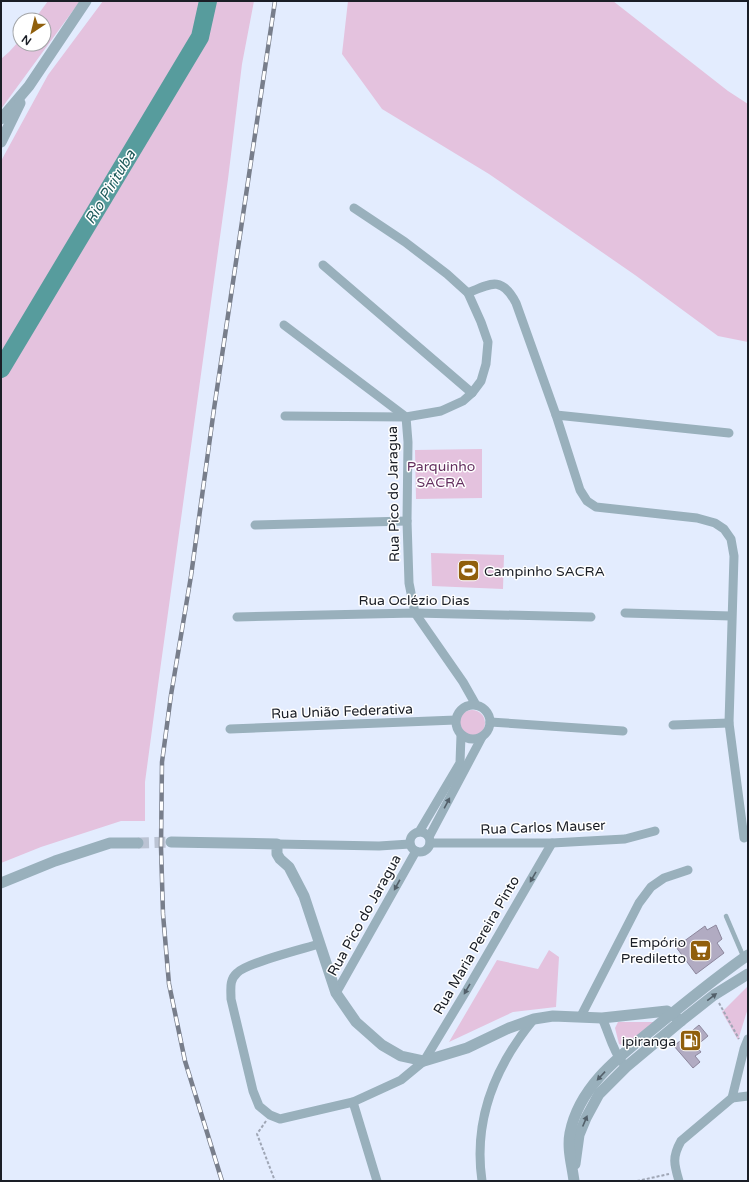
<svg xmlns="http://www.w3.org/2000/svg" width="749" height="1182" viewBox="0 0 749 1182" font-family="'Varela Round',sans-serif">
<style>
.green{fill:#e4c2de}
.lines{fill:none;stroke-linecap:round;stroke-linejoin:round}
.river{stroke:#579c9d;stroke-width:18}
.building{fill:#b1abc2;stroke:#8d879d}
.tertiary-tunnel{stroke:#bbc3d3;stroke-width:11;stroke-dasharray:11 5.5;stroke-linecap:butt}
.path{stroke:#9fa6b5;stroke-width:2;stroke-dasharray:3 2;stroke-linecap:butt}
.service{stroke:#99b0bc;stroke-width:4.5}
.minor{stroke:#99b0bc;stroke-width:9}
.tertiary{stroke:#99b0bc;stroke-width:11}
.rail-casing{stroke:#787e8b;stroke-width:4.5}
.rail{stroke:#fff;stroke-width:3;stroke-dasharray:9;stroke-linecap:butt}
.oneway{fill:#53606a}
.labels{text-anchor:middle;stroke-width:3;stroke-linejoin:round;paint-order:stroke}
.park-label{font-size:14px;fill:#64305f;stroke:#fff}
.street-label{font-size:14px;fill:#1a1e26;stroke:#fff}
.poi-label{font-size:14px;fill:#1a1e26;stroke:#fff;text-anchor:end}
.water-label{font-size:15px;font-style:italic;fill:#1e5a5a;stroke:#fff}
</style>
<rect width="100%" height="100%" fill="#e3ecfe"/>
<g class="green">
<polygon points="48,1 80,1 1,109 1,59 9,52 20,40 20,44 44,44 44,20 34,20"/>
<polygon points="103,1 254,1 242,64 228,179 158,685 145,782 145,821 121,821 41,847 1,863 1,161 48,75"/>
<polygon points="348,1 613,1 728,91 748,104 748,342 718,336 635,275 489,174 382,109 342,54"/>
<polygon points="482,449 482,498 416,499 415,450"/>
<polygon points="431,553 504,555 503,589 432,586"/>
<circle cx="472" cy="723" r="13"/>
<polygon points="549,950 559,957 556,1007 513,1012 449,1042 497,960 538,969"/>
<polygon points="748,986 748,1008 738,1040 722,1012"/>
<polygon points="618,1022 654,1022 624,1046 619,1044 615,1028"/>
</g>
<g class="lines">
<polyline class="river" points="1,369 200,37 208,1"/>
</g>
<g class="building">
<polygon points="716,925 722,939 717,943 724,953 696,974 676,947 705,926 707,930"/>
<polygon points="699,1025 708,1036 696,1046 701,1052 695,1056 700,1062 693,1068 674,1046"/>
</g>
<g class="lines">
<polyline class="tertiary-tunnel" points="138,843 171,842"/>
<g class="path">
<polyline points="719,1003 739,1039"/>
<polyline points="266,1121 257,1134 275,1181"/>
<polyline points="637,1181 669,1174"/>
</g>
<polyline class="service" points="726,916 744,958"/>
<g class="minor">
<polyline points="323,265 472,393"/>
<path d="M468 293C491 283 502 276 516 303L556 415 580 490 587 501 596 507 697 518 715 523 724 529 731 539 734 556 729 723 744 838"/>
<polyline points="284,325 406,417 408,442 407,521 409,583 415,613 463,682 476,705"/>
<polyline points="556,415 729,433"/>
<polyline points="285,416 406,417 441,411 463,401 472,393 481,381 486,364 488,342 481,322 468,293 447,274 405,242 354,208"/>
<polyline points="255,525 407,521"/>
<polyline points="625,613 731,616"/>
<polyline points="237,617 415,613 591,617"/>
<circle cx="473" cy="722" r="17"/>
<polyline points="490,722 623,731"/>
<polyline points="673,725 729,723"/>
<polyline points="230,729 456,720"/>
<polyline points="419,832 460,763 461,735"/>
<circle cx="420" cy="842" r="10"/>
<polyline points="429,837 482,737"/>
<polyline points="430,843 552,843 625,839 655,831"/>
<polyline points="277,844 379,846 410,844"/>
<path d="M319 944C303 949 246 963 237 973 229 980 231 989 231 999L253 1091 259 1106 270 1115 280 1119 353 1102 401 1080 424 1061 465 993 552 843"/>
<polyline points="336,993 416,851"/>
<polyline points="581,1016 639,903 651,887 664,878 688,870"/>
<path d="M602 1018C609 1033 612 1049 622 1062"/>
<polyline points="732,1098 744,1049 748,1039"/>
<polyline points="732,1098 748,1096"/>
<polyline points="353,1102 377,1181"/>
<path d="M482 1181C473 1119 495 1066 534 1019"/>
<path d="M679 1181C674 1164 672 1157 681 1141L732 1098"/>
</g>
<g class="tertiary">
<polyline points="1,119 29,86 86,1"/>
<polyline points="1,142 20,103"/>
<polyline points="171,842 277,844 277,854 280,859 289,867 304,896 336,993 356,1022 382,1045 401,1056 424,1061 467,1048 509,1028 534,1019 553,1016 602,1018 667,1011 681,1021"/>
<polyline points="1,883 55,861 110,843 138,843"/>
<polyline points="575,1164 579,1135 586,1118 599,1094 626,1067 681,1021 714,995 748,974"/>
<path d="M574 1181C572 1165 567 1149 570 1133 580 1082 627 1051 664 1020 691 998 719 975 748 955"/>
</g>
<defs>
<polyline id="rail" points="222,1181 185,1061 169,984 163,914 161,847 162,762 171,695 191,576 214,409 275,1"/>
</defs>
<use href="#rail" class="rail-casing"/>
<use href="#rail" class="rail"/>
</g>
<defs><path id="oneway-solid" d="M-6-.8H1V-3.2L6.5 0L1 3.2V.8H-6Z"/></defs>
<g class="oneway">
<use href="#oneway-solid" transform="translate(447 803) rotate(-62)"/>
<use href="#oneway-solid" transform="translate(533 877) rotate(120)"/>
<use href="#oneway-solid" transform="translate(397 885) rotate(119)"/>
<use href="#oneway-solid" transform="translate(467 989) rotate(120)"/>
<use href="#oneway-solid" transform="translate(712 997) rotate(-37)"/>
<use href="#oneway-solid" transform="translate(601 1076) rotate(133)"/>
<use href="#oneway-solid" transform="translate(585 1121) rotate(-67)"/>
</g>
<defs>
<symbol id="stadium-square" viewBox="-11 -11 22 22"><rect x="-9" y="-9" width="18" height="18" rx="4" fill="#905f0c" stroke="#fff"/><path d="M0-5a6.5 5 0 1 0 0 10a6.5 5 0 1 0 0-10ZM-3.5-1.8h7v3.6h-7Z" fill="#fff"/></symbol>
<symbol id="supermarket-square" viewBox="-11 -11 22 22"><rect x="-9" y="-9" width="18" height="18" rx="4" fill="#905f0c" stroke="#fff"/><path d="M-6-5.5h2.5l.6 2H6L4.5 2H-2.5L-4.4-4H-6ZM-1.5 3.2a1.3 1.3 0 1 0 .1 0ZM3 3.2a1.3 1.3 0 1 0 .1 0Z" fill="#fff"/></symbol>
<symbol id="fuel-square" viewBox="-11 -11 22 22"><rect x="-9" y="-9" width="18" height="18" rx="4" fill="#905f0c" stroke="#fff"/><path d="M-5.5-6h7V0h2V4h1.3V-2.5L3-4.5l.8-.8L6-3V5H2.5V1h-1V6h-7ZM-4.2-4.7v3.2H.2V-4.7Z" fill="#fff"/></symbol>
</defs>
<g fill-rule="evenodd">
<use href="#stadium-square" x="456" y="558" width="25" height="25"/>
<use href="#supermarket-square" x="688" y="938" width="25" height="25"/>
<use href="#fuel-square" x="678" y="1028" width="25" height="25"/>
</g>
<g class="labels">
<g class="park-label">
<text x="441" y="471">Parquinho<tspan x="441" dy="16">SACRA</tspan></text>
</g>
<g class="street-label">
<text transform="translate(393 494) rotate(-91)" y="5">Rua Pico do Jaragua</text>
<text x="414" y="605">Rua Oclézio Dias</text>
<text transform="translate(342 711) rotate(-2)" y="5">Rua União Federativa</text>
<text transform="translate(543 827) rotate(-2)" y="5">Rua Carlos Mauser</text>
<text transform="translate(364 915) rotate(-61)" y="5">Rua Pico do Jaragua</text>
<text transform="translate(476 945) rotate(-60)" y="5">Rua Maria Pereira Pinto</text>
</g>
<g class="poi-label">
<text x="484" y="576" text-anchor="start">Campinho SACRA</text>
<text x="686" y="947">Empório<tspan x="686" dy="16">Prediletto</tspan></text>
<text x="676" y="1046">ipiranga</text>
</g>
<g class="water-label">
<text transform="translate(110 187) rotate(-59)" y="5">Rio Pirituba</text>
</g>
</g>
<rect width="749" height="1182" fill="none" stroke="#1a1e26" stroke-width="4"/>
<g transform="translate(32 32) rotate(215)"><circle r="19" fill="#ffffff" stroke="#a3a5a8"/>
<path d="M0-3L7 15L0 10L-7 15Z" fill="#905f0c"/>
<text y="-6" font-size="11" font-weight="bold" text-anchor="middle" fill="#1a1e26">N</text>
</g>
</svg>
